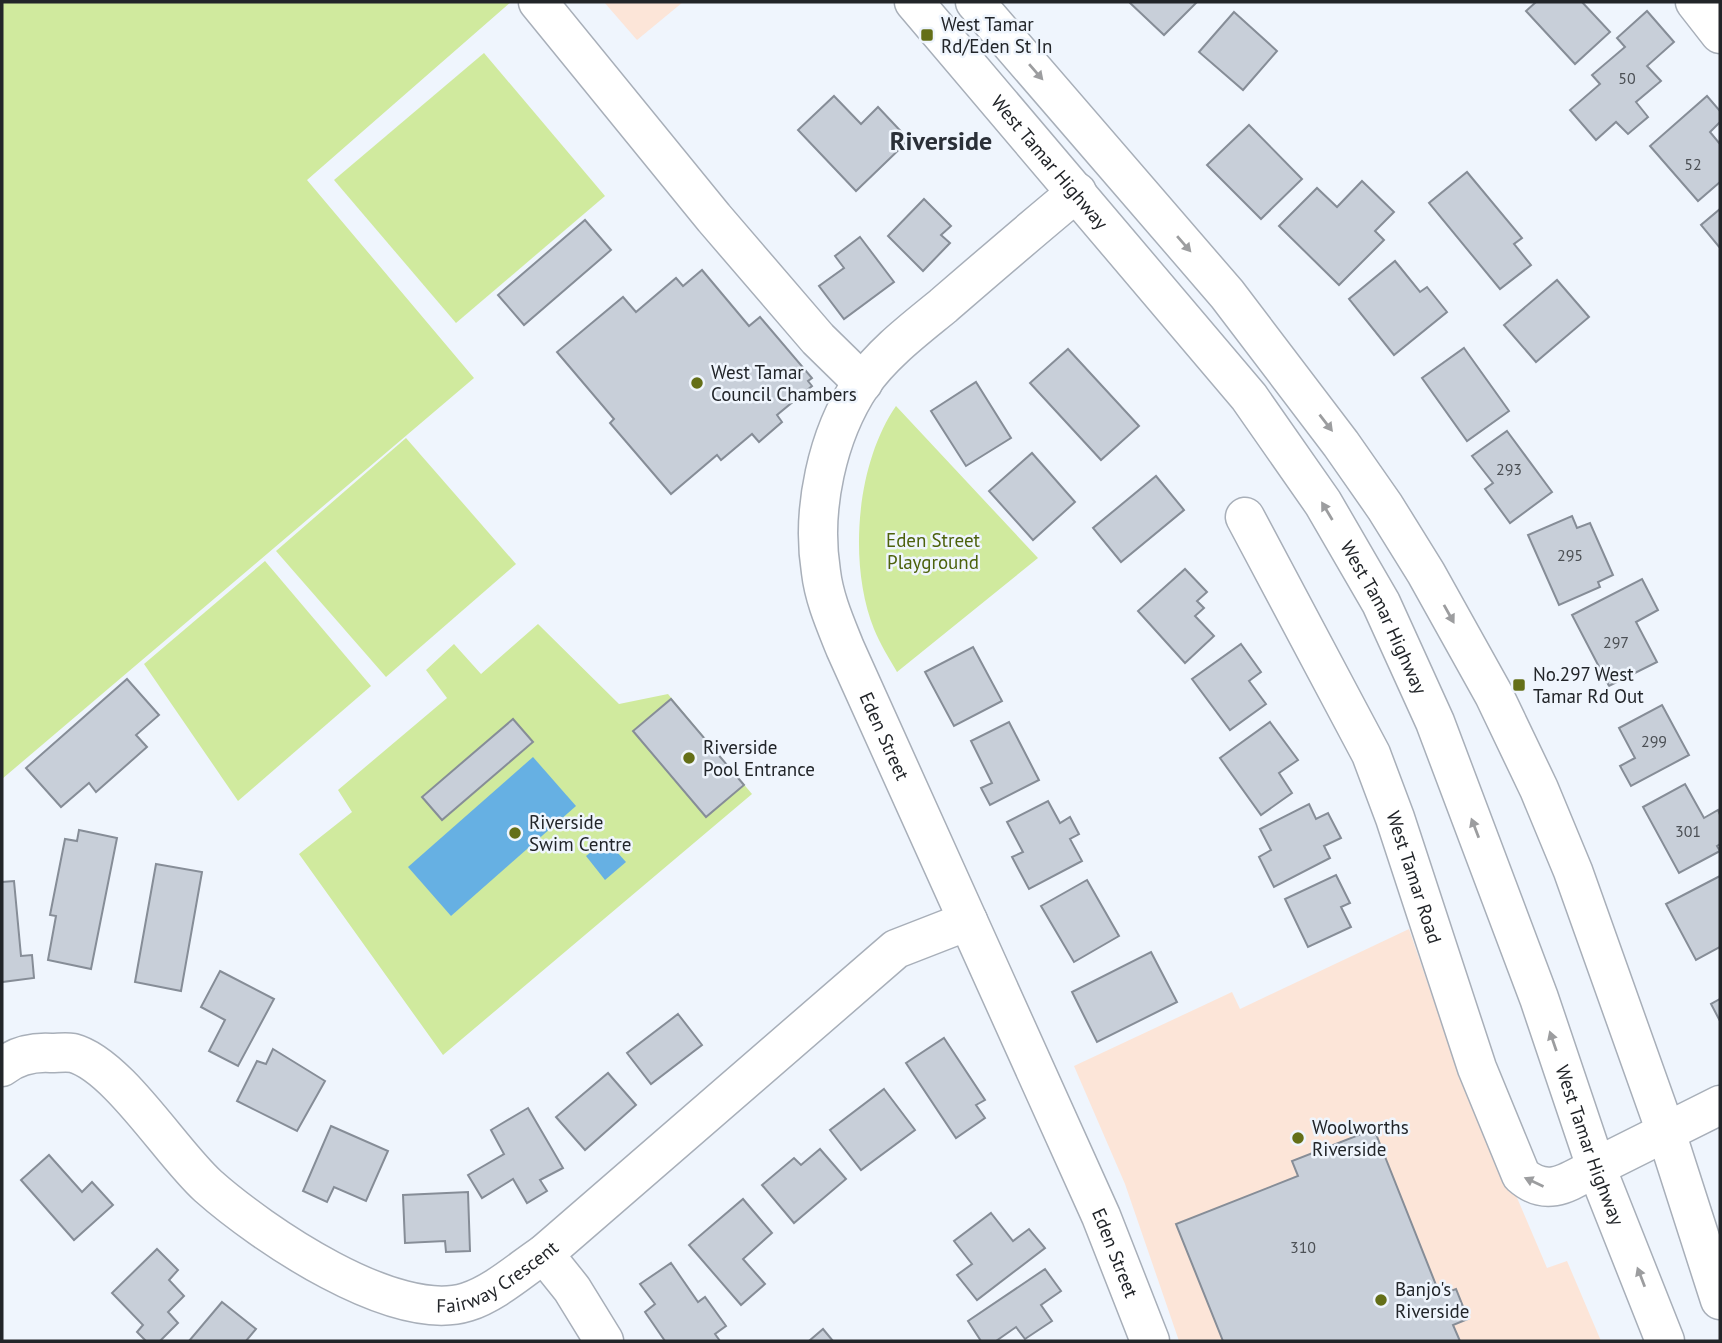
<svg xmlns="http://www.w3.org/2000/svg" width="1722" height="1343" viewBox="0 0 1722 1343" font-family="'PT Sans',sans-serif">
<style>
.commercial{fill:#fce5d8}
.green{fill:#d0ea9e}
.water{fill:#66b0e3}
.building{fill:#c8cfd9;stroke:#868d97;stroke-width:2}
.lines{fill:none;stroke-linecap:round;stroke-linejoin:round}
.minor-casing{stroke:#a8afb9;stroke-width:41}
.highway-casing{stroke:#a8afb9;stroke-width:41}
.minor{stroke:#fff;stroke-width:38}
.highway{stroke:#fff;stroke-width:38}
.oneway{fill:#9c9d9f}
.poi-dot{fill:#646f18;stroke:#eff5fd;stroke-width:2.5}
.labels{text-anchor:middle;stroke-width:5;stroke-linejoin:round;paint-order:stroke}
.number-label{font-size:16px;fill:#4c5055}
.poi-label{font-size:19px;fill:#222529;stroke:#eff5fd;text-anchor:start}
.street-label{font-size:19px;fill:#222529;stroke:#eff5fd}
.park-label{font-size:19px;fill:#4c610c;stroke:#eff5fd}
.district-label{font-size:26px;font-weight:bold;fill:#2b3038;stroke:#eff5fd}
</style>
<rect width="100%" height="100%" fill="#eff5fd"/>
<g class="commercial">
<polygon points="604,2 683,2 637,40"/>
<polygon points="1409,929 1448,1042 1472,1092 1547,1268 1567,1261 1601,1341 1179,1341 1125,1184 1074,1066 1232,992 1240,1009"/>
</g>
<g class="green">
<polygon points="2,2 511,2 307,180 474,378 2,779"/>
<polygon points="484,53 605,196 456,323 334,180"/>
<path d="M896 406 1038 558 897 672C889 658 880 644 874 629 848 564 856 464 896 406Z"/>
<polygon points="406,438 516,564 386,677 276,551"/>
<polygon points="265,561 371,686 238,801 144,664"/>
<polygon points="538,624 619,704 668,694 752,794 443,1055 299,854 352,812 338,790 447,698 426,670 454,644 481,674"/>
</g>
<g class="water">
<polygon points="533,757 576,806 451,916 408,867"/>
<polygon points="606,840 626,862 605,880 586,856"/>
</g>
<g class="building">
<polygon points="1129,2 1197,2 1164,35"/>
<polygon points="1536,2 1582,2 1610,32 1575,64 1526,11"/>
<polygon points="1647,11 1674,42 1647,66 1661,81 1636,102 1648,117 1628,134 1616,122 1596,140 1570,110 1600,84 1592,75 1625,47 1617,38"/>
<polygon points="1234,12 1277,51 1243,90 1199,52"/>
<polygon points="834,96 861,124 878,107 909,140 856,191 798,130"/>
<polygon points="1707,96 1720,111 1720,122 1710,132 1720,144 1720,182 1698,201 1650,146"/>
<polygon points="1249,125 1302,179 1261,219 1207,165"/>
<polygon points="1467,172 1522,238 1514,244 1531,265 1500,289 1429,203"/>
<polygon points="1362,181 1394,212 1375,231 1384,240 1339,285 1279,226 1317,188 1337,207"/>
<polygon points="924,199 951,226 941,235 950,243 923,271 888,236"/>
<polygon points="1720,209 1720,248 1701,225"/>
<polygon points="585,220 611,250 524,325 498,295"/>
<polygon points="860,237 894,282 844,319 819,286 844,268 835,256"/>
<polygon points="1395,261 1420,292 1427,287 1447,312 1394,355 1349,299"/>
<polygon points="702,270 749,326 760,317 812,378 808,381 812,386 777,415 782,422 759,442 752,434 721,460 717,455 671,494 610,423 614,419 557,352 623,297 636,312 676,278 683,286"/>
<polygon points="1557,280 1589,317 1536,362 1504,325"/>
<polygon points="1464,348 1509,411 1467,441 1422,378"/>
<polygon points="1068,349 1139,426 1101,460 1030,383"/>
<polygon points="976,382 1011,438 966,466 931,411"/>
<polygon points="1507,431 1552,492 1510,523 1485,489 1493,483 1472,456"/>
<polygon points="1032,453 1075,502 1033,540 989,491"/>
<polygon points="1156,476 1184,510 1121,562 1093,528"/>
<polygon points="1572,516 1577,528 1590,523 1613,575 1598,582 1600,587 1559,605 1528,535"/>
<polygon points="1185,569 1207,592 1197,601 1204,608 1195,616 1214,636 1185,663 1138,611"/>
<polygon points="1642,579 1658,610 1636,622 1657,662 1609,686 1572,615"/>
<polygon points="1241,644 1261,672 1249,681 1266,704 1230,730 1192,679"/>
<polygon points="973,647 1002,701 954,726 925,672"/>
<polygon points="127,679 159,715 136,735 147,747 96,792 89,783 61,807 26,768"/>
<polygon points="671,699 744,785 706,817 633,731"/>
<polygon points="1662,705 1689,755 1631,786 1620,766 1635,758 1619,728"/>
<polygon points="513,719 533,742 442,820 422,797"/>
<polygon points="1009,722 1039,780 990,805 981,788 992,783 971,741"/>
<polygon points="1270,722 1298,760 1279,773 1292,793 1261,815 1220,758"/>
<polygon points="1685,784 1704,818 1718,810 1720,815 1720,844 1717,846 1720,851 1679,873 1643,807"/>
<polygon points="1048,801 1060,823 1070,817 1079,834 1070,839 1082,861 1029,889 1012,857 1023,852 1007,822"/>
<polygon points="1309,804 1316,819 1328,813 1341,838 1324,846 1330,858 1274,887 1259,857 1271,850 1260,829"/>
<polygon points="79,830 117,838 91,969 48,960 56,916 50,915 65,839 77,841"/>
<polygon points="156,864 202,872 181,991 135,982"/>
<polygon points="1336,875 1350,903 1341,907 1351,927 1308,947 1285,899"/>
<polygon points="1720,876 1720,947 1696,960 1666,904"/>
<polygon points="1087,880 1119,936 1074,962 1041,906"/>
<polygon points="14,881 21,956 32,955 34,978 2,982 2,882"/>
<polygon points="1151,952 1177,1002 1097,1042 1072,992"/>
<polygon points="220,971 274,999 238,1066 209,1051 225,1020 201,1007"/>
<polygon points="1720,999 1720,1021 1711,1004"/>
<polygon points="678,1014 702,1045 651,1084 627,1053"/>
<polygon points="944,1038 985,1100 976,1105 985,1118 956,1138 906,1063"/>
<polygon points="273,1049 325,1081 297,1131 237,1101 257,1061 266,1064"/>
<polygon points="608,1073 636,1105 585,1150 556,1117"/>
<polygon points="884,1089 915,1130 861,1170 830,1130"/>
<polygon points="528,1108 563,1168 540,1180 547,1191 527,1203 513,1179 482,1198 468,1175 504,1154 491,1130"/>
<polygon points="331,1126 388,1151 366,1201 334,1187 327,1202 303,1191"/>
<polygon points="1374,1129 1440,1295 1456,1289 1468,1319 1453,1325 1460,1341 1223,1341 1176,1224 1298,1176 1292,1161"/>
<polygon points="820,1149 846,1179 794,1223 762,1185 794,1158 801,1165"/>
<polygon points="49,1155 82,1192 92,1182 113,1205 74,1240 21,1180"/>
<polygon points="468,1192 470,1251 446,1252 445,1241 405,1243 403,1195"/>
<polygon points="743,1199 772,1233 743,1259 765,1284 741,1305 689,1245"/>
<polygon points="991,1213 1013,1241 1029,1229 1045,1248 977,1300 957,1275 972,1264 954,1241"/>
<polygon points="157,1249 178,1270 169,1280 184,1296 168,1312 178,1323 160,1341 146,1341 137,1332 143,1325 112,1293"/>
<polygon points="671,1263 698,1302 705,1297 726,1326 715,1334 720,1341 665,1341 645,1312 655,1304 640,1284"/>
<polygon points="1045,1269 1061,1291 1041,1305 1052,1321 1025,1339 1016,1327 996,1341 981,1341 968,1321"/>
<polygon points="222,1302 256,1329 246,1341 189,1341"/>
<polygon points="823,1329 833,1341 809,1341"/>
</g>
<g class="lines">
<defs>
<g id="minor">
<polyline points="538,2 714,218 818,339 863,383"/>
<polyline points="1695,2 1720,34"/>
<path id="s1" d="M1077 192C1032 229 987 268 943 306 915 329 883 353 862 383 827 435 811 510 821 572 824 598 835 623 845 648L1101 1216 1150 1341"/>
<path id="s2" d="M1245 517 1371 754 1395 818 1477 1068 1521 1175C1548 1199 1570 1181 1596 1167"/>
<path id="s3" d="M2 1067C16 1056 34 1052 51 1053 58 1053 66 1052 73 1053 118 1065 172 1154 208 1186 261 1233 395 1325 467 1302 495 1293 520 1270 544 1254L896 949 968 921"/>
<polyline points="1666,1132 1720,1105"/>
<polyline points="544,1254 572,1289 604,1341"/>
</g>
<g id="highway">
<path id="s4" d="M914 2 1249 397 1323 503 1381 603 1435 722 1539 998 1596 1167 1665 1341"/>
<polyline points="975,2 1227,294 1341,444 1385,507 1426,573 1494,695 1539,789 1573,871 1666,1132 1720,1300"/>
<polyline points="1596,1167 1666,1132"/>
</g>
</defs>
<use href="#minor" class="minor-casing"/>
<use href="#highway" class="highway-casing"/>
<use href="#minor" class="minor"/>
<use href="#highway" class="highway"/>
</g>
<defs><path id="oneway-solid" d="M-6-.8H1V-3.2L6.5 0L1 3.2V.8H-6Z" transform="scale(1.75)"/></defs>
<g class="oneway">
<use href="#oneway-solid" transform="translate(1036 72) rotate(49)"/>
<use href="#oneway-solid" transform="translate(1184 244) rotate(49)"/>
<use href="#oneway-solid" transform="translate(1326 423) rotate(52)"/>
<use href="#oneway-solid" transform="translate(1327 511) rotate(-121)"/>
<use href="#oneway-solid" transform="translate(1449 614) rotate(61)"/>
<use href="#oneway-solid" transform="translate(1475 828) rotate(-111)"/>
<use href="#oneway-solid" transform="translate(1553 1041) rotate(-109)"/>
<use href="#oneway-solid" transform="translate(1534 1182) rotate(-155)"/>
<use href="#oneway-solid" transform="translate(1641 1277) rotate(-111)"/>
</g>
<g class="poi-dot">
<rect x="920" y="28" width="14" height="14" rx="3.5"/>
<circle cx="697" cy="383" r="7"/>
<rect x="1512" y="678" width="14" height="14" rx="3.5"/>
<circle cx="689" cy="758" r="7"/>
<circle cx="515" cy="833" r="7"/>
<circle cx="1298" cy="1138" r="7"/>
<circle cx="1381" cy="1300" r="7"/>
</g>
<g class="labels">
<g class="number-label">
<text x="1627" y="84">50</text>
<text x="1693" y="170">52</text>
<text x="1509" y="475">293</text>
<text x="1570" y="561">295</text>
<text x="1616" y="648">297</text>
<text x="1654" y="747">299</text>
<text x="1688" y="837">301</text>
<text x="1303" y="1253">310</text>
</g>
<g class="poi-label">
<text x="941" y="31">West Tamar<tspan x="941" dy="22">Rd/Eden St In</tspan></text>
<text x="711" y="379">West Tamar<tspan x="711" dy="22">Council Chambers</tspan></text>
<text x="1533" y="681">No.297 West<tspan x="1533" dy="22">Tamar Rd Out</tspan></text>
<text x="703" y="754">Riverside<tspan x="703" dy="22">Pool Entrance</tspan></text>
<text x="529" y="829">Riverside<tspan x="529" dy="22">Swim Centre</tspan></text>
<text x="1312" y="1134">Woolworths<tspan x="1312" dy="22">Riverside</tspan></text>
<text x="1395" y="1296">Banjo's<tspan x="1395" dy="22">Riverside</tspan></text>
</g>
<g class="street-label">
<text dy="7" stroke="none"><textPath href="#s4" startOffset="210">West Tamar Highway</textPath></text>
<text dy="7" stroke="none"><textPath href="#s4" startOffset="777">West Tamar Highway</textPath></text>
<text dy="7" stroke="none"><textPath href="#s1" startOffset="662">Eden Street</textPath></text>
<text dy="7" stroke="none"><textPath href="#s2" startOffset="399">West Tamar Road</textPath></text>
<text dy="7" stroke="none"><textPath href="#s4" startOffset="1344">West Tamar Highway</textPath></text>
<text dy="7" stroke="none"><textPath href="#s1" startOffset="1228">Eden Street</textPath></text>
<text dy="7" stroke="none"><textPath href="#s3" startOffset="595">Fairway Crescent</textPath></text>
</g>
<g class="park-label">
<text x="933" y="547">Eden Street<tspan x="933" dy="22">Playground</tspan></text>
</g>
<g class="district-label">
<text x="941" y="150">Riverside</text>
</g>
</g>
<rect width="1722" height="1343" fill="none" stroke="#222529" stroke-width="7"/>
</svg>
